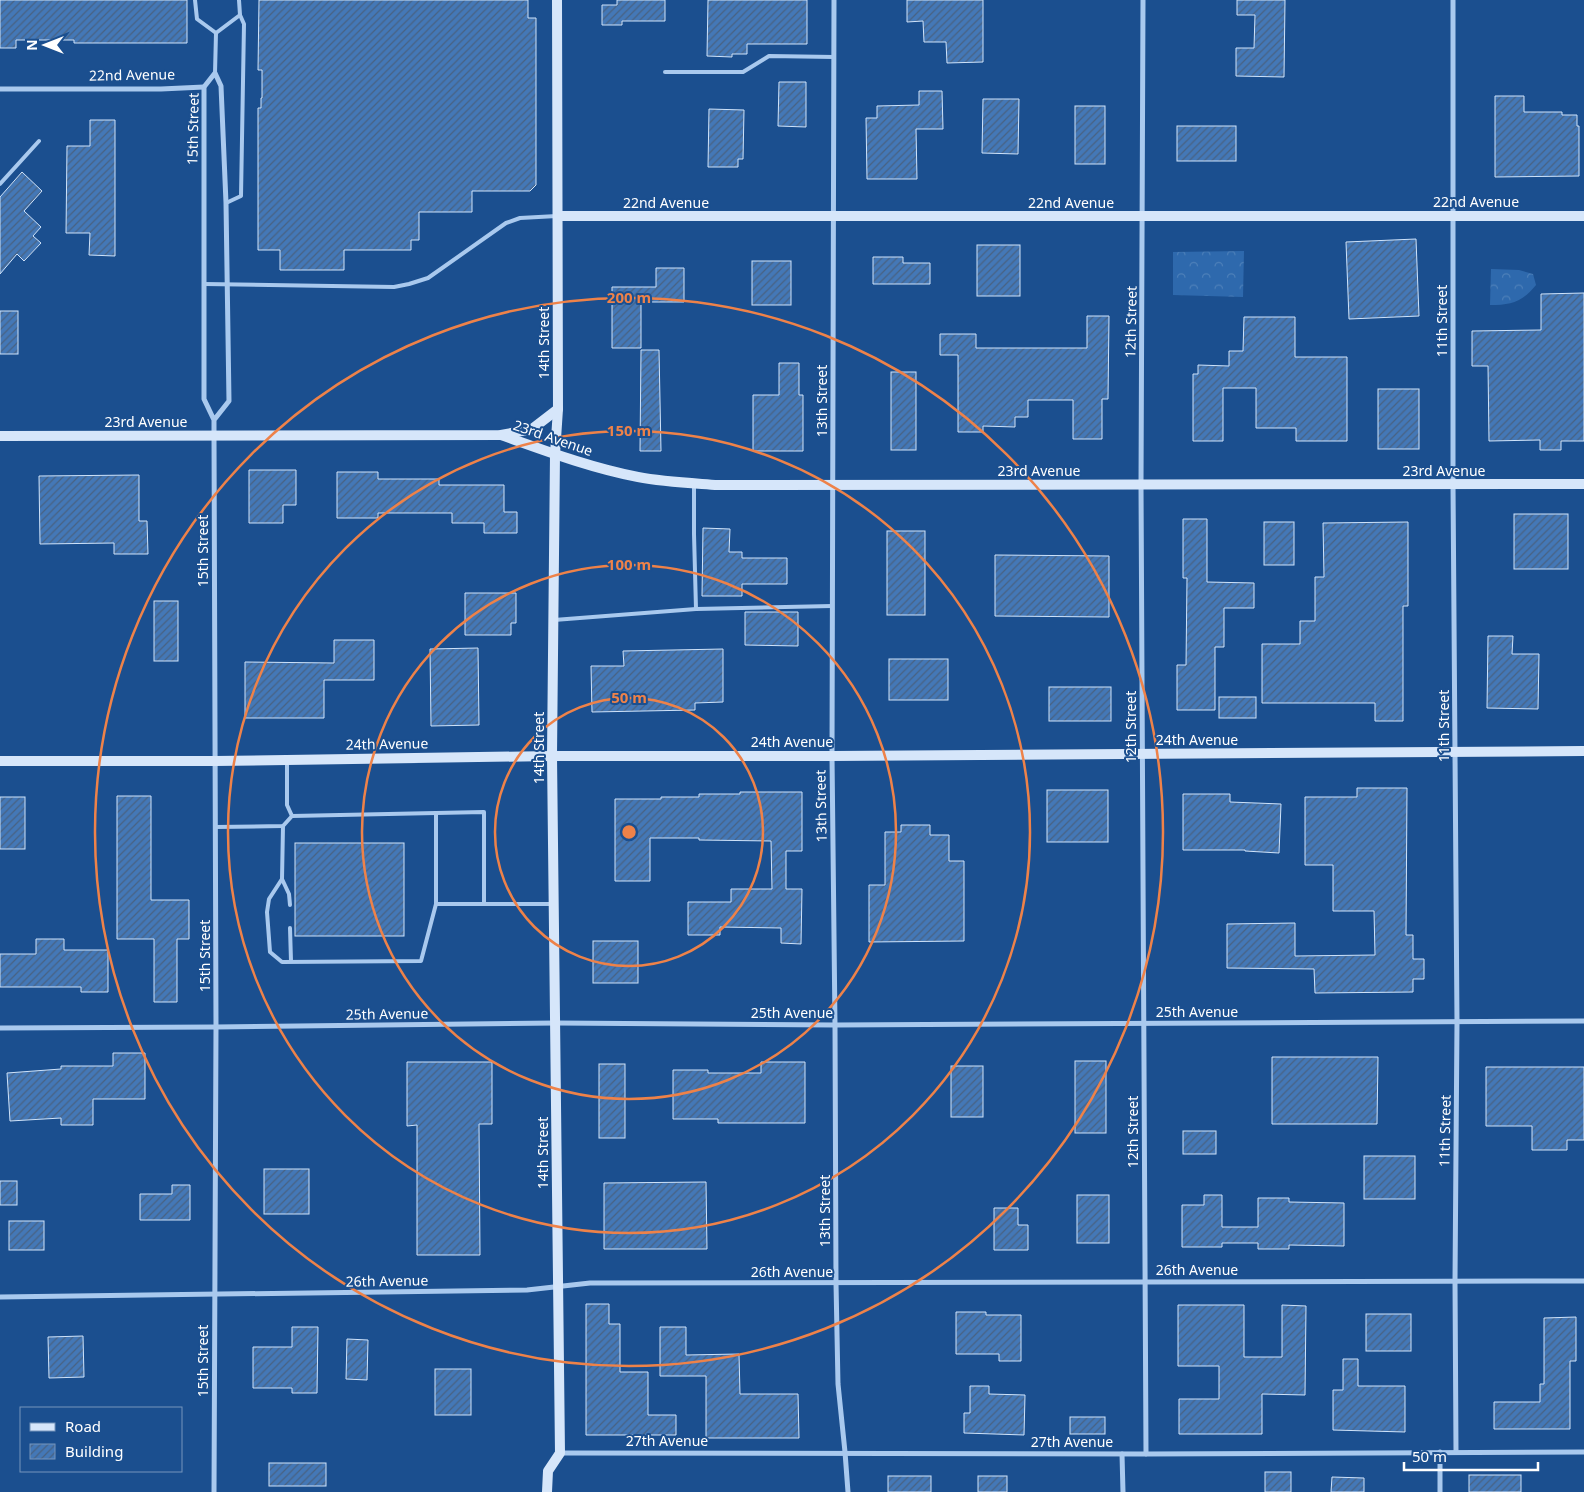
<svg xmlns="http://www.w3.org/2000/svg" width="1584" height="1492" viewBox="0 0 1584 1492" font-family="'Noto Sans',sans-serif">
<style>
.forest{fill:url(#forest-crowns)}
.building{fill:url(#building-hatch);stroke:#cfe3fa}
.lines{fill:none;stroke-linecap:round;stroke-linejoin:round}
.lane{stroke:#a9c9ee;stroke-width:4}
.street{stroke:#a9c9ee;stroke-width:5}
.secondary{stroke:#d6e6fa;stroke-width:10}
.ring{fill:none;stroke:#ee8249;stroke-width:2.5}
.labels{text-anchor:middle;stroke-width:4;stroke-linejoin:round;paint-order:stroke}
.street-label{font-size:14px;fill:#fff;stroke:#1b4f8f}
.centre{fill:#ee8249;stroke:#1b4f8f;stroke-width:2.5}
.ring-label{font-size:15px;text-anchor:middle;font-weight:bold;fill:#ee8249;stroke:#1b4f8f;stroke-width:4;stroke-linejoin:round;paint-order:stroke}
</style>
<defs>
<pattern id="forest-crowns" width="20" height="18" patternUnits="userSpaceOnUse" patternTransform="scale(1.25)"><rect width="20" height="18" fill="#2e69ad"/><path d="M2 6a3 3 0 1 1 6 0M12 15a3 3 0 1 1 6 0" fill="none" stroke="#4d80b9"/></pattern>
<pattern id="building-hatch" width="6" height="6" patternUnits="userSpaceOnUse" patternTransform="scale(1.25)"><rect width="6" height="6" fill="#4478b7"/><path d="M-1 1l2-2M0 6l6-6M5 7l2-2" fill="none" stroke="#486282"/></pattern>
</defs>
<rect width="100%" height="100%" fill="#1b4f8f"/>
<g class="forest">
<polygon points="1244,251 1243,297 1173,295 1173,252"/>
<path d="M1491 269 1519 270 1533 274 1536 285C1522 302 1511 305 1490 305Z"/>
</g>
<g class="building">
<polygon points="0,0 187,0 187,43 74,43 74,40 16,40 16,48 0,48"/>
<polygon points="259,0 528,0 528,18 536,18 536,185 530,191 472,191 472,212 419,212 419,240 411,240 411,250 344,250 344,270 280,270 280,250 258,250 258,108 261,108 261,98 262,98 262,70 258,70"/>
<polygon points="617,0 665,0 665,21 622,21 622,25 602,25 602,5 617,5"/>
<polygon points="708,0 807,0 807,44 747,44 747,54 732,54 732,57 707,56"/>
<polygon points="907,0 983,0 983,62 947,63 946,42 924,42 923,21 907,22"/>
<polygon points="1237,0 1285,0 1284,77 1236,76 1236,48 1254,48 1255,15 1237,15"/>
<polygon points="779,82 806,82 806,127 778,126"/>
<polygon points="919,91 942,91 943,129 916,129 917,179 867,179 866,118 877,118 877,106 919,105"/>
<polygon points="1495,96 1524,96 1524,112 1562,112 1562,115 1577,115 1577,126 1579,126 1579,176 1495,177"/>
<polygon points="983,99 1019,99 1018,154 982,153"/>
<rect x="1075" y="106" width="30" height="58"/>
<polygon points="709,109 744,110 743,159 738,159 738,167 708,167"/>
<polygon points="90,120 115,120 115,256 89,255 90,233 66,233 67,146 90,146"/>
<rect x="1177" y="126" width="59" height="35"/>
<polygon points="22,172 42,191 24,211 41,227 33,236 41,243 24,261 17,254 0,274 0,197"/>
<polygon points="1416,239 1419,316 1349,319 1346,242"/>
<rect x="977" y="245" width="43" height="51"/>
<polygon points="873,257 903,257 903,263 930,263 930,284 873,284"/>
<rect x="752" y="261" width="39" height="44"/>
<polygon points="656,268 684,268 684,302 641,302 641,348 612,348 612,287 656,287"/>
<polygon points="1584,293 1584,441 1561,441 1561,450 1540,450 1540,440 1489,441 1488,366 1472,366 1472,331 1541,330 1541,294"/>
<rect x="0" y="311" width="18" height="43"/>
<polygon points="1087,316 1109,316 1108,399 1102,399 1102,439 1073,439 1073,400 1028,400 1028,417 1015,417 1015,427 983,426 983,432 958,432 958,355 940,355 940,334 976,334 976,348 1087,348"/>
<polygon points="1244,317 1295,317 1295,357 1347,357 1347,441 1296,441 1296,428 1256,428 1256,388 1223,388 1223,441 1193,441 1193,374 1198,374 1198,365 1229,366 1229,351 1243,351"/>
<polygon points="641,350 659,350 661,451 640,451"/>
<polygon points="779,363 799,363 799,395 803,395 803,451 753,451 753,395 779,395"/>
<rect x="891" y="372" width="25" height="78"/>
<rect x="1378" y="389" width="41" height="60"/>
<polygon points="249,470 296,470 296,505 283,505 283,523 249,523"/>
<polygon points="337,472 378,472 378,479 439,479 439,485 504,485 504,512 517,512 517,533 484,533 484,523 452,523 452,513 378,513 378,518 337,518"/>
<polygon points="139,475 139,521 147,521 148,554 114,554 114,543 40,544 39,476"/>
<rect x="1514" y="514" width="54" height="55"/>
<polygon points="1183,519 1207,519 1207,582 1254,583 1254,608 1224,608 1224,647 1215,647 1215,710 1177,710 1177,665 1186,665 1187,578 1183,578"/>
<rect x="1264" y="522" width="30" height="43"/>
<polygon points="1408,522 1408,606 1403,606 1403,721 1375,721 1375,703 1262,703 1262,644 1300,644 1300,621 1315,621 1315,577 1324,577 1323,523"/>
<polygon points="703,528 730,529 729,552 742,552 742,558 787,558 787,584 742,584 742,596 702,596"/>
<rect x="887" y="531" width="38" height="84"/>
<polygon points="995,555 1109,556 1109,617 995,616"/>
<polygon points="465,593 516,593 516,623 511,623 511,635 465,635"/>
<rect x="154" y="601" width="24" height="60"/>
<polygon points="745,612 798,612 798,646 745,645"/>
<polygon points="1488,636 1513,636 1512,654 1539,654 1538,709 1487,708"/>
<polygon points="334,640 374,640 374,680 324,680 324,718 245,718 245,662 334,663"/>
<polygon points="478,648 479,725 431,726 430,649"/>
<polygon points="723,649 723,702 695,703 695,710 592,712 591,666 624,666 623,651"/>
<rect x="889" y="659" width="59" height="41"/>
<rect x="1049" y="687" width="62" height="34"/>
<rect x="1219" y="697" width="37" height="21"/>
<polygon points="1357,788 1407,788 1406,935 1413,935 1413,959 1424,959 1424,979 1413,979 1413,992 1315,993 1314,969 1227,968 1227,924 1295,923 1295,956 1375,955 1374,911 1333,911 1333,865 1305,865 1305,797 1357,797"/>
<rect x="1047" y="790" width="61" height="52"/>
<polygon points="740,792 802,792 802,851 786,851 786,889 802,889 801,944 781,943 781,928 720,927 720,935 688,935 688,902 731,902 731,889 772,889 771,841 699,840 699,838 650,838 650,881 615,881 615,799 661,799 661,797 699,797 699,794 740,794"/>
<polygon points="1183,794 1230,794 1230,802 1281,804 1279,853 1245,851 1245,850 1183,850"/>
<polygon points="117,796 151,796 151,900 189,900 189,939 177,939 177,1002 154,1002 154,939 117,939"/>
<rect x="0" y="797" width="25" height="52"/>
<polygon points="901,825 930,825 930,835 949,835 949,861 964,861 964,941 869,942 869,885 885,885 885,832 901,832"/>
<rect x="295" y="843" width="109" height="93"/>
<polygon points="36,939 64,939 64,950 108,950 108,992 81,992 81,987 0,987 0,954 36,954"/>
<rect x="593" y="941" width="45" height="42"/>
<polygon points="113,1053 145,1053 145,1099 93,1099 93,1125 61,1125 61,1118 10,1121 7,1073 61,1069 61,1066 113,1066"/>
<polygon points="1272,1057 1378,1057 1377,1124 1272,1124"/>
<rect x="1075" y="1061" width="31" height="72"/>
<polygon points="407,1062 492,1062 492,1124 479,1124 480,1255 417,1255 417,1125 407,1126"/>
<polygon points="761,1062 805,1062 805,1123 718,1123 718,1119 673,1119 673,1070 708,1070 708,1073 761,1073"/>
<rect x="599" y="1064" width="26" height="74"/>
<rect x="951" y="1066" width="32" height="51"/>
<polygon points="1486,1067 1584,1067 1584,1140 1567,1140 1567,1150 1532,1150 1532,1126 1486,1126"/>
<rect x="1183" y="1131" width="33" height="23"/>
<rect x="1364" y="1156" width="51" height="43"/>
<rect x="264" y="1169" width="45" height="45"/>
<rect x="0" y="1181" width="17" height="24"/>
<polygon points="706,1182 707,1249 604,1249 604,1183"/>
<polygon points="172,1185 190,1185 190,1220 140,1220 140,1194 172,1194"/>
<rect x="1077" y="1195" width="32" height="48"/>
<polygon points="1204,1195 1222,1195 1222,1227 1258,1227 1258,1198 1289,1198 1289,1202 1344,1203 1344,1246 1289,1245 1289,1249 1258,1249 1258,1243 1222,1243 1222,1247 1182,1247 1182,1205 1204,1205"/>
<polygon points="994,1208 1018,1208 1018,1225 1028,1225 1028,1250 994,1250"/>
<rect x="9" y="1221" width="35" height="29"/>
<polygon points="586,1304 609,1304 609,1324 620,1324 620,1372 648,1372 648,1415 676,1415 676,1435 586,1435"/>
<polygon points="1178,1305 1244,1305 1244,1357 1282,1357 1282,1305 1306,1306 1305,1395 1262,1394 1262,1434 1179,1434 1179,1399 1219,1399 1219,1366 1178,1366"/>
<polygon points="956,1312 986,1312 986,1315 1021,1315 1021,1361 999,1361 999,1354 956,1354"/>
<rect x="1366" y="1314" width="45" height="37"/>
<polygon points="1576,1317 1576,1361 1570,1361 1570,1429 1494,1429 1494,1402 1540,1402 1540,1384 1544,1384 1544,1318"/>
<polygon points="292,1327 318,1327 317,1393 292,1393 292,1388 253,1388 253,1347 292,1347"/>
<polygon points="660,1327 686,1327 686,1355 739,1354 740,1394 798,1394 799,1438 706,1438 706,1376 660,1376"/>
<polygon points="83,1336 84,1377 49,1378 48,1337"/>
<polygon points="347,1339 368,1340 367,1380 346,1379"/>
<polygon points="1343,1359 1358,1359 1358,1386 1405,1386 1405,1432 1333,1430 1333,1390 1343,1390"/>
<rect x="435" y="1369" width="36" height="46"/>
<polygon points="970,1386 989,1386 989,1394 1025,1395 1024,1435 964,1433 964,1413 970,1413"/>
<rect x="1070" y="1417" width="35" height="17"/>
<rect x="269" y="1463" width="57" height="23"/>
<rect x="1265" y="1472" width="26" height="20"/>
<rect x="1469" y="1475" width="52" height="17"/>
<rect x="888" y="1476" width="43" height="16"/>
<rect x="978" y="1476" width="29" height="16"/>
<polygon points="1332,1477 1364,1478 1364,1492 1331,1492"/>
</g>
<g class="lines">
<g class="lane">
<polyline points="195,0 197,19 216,33"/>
<polyline points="216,33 240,15 239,0"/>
<polyline points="665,72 743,72 769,56 834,57"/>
<polyline points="215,73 216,33"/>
<polyline points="0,184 39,141"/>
<polyline points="226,203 241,196 244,24 240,15"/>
<polyline points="204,284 394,287 409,284 428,278 506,223 520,218 557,216"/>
<polyline points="694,484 694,534 696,609"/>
<polyline points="554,620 696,609 832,606"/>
<polyline points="287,761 287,805 292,816 436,813"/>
<polyline points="283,826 282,879 269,899 267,912 270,952 282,962 421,961 436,904"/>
<polyline points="215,827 283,826 292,816"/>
<polyline points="282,879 289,894 290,905"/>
<polyline points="484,904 484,812 436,813 436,904 552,904"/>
<polyline points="290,928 291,961"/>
</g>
<g class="street">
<polyline points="834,0 832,756 835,1025 836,1283 838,1384 845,1452 848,1492"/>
<polyline points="1143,0 1141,485 1146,1454"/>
<polyline points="1453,0 1453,484 1457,1022 1455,1281 1456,1452"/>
<polyline points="0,89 161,89 204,87"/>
<polyline points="214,420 229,401 226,203 221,86 215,73 204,87 204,399 214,420 214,436 216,1027 214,1492"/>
<polyline points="0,1028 216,1027 556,1023 835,1025 1584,1021"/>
<polyline points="0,1297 527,1290 590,1283 1584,1281"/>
<polyline points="560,1453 1146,1454 1584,1452"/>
<polyline points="1122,1454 1123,1492"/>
<polyline points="1440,1492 1440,1452"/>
</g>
<g class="secondary">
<polyline points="558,216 1584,216"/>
<path d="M501 435C546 451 591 468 638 477 664 482 691 483 718 485L1584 484"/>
<polyline points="0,436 501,435 532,429 558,409"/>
<polyline points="0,761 215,761 552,756 832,756 1584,751"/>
<polyline points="547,1492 548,1471 560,1453 552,756 555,454 558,409 557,0"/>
</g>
</g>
<g class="ring">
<circle cx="629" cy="832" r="134"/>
<circle cx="629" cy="832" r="267"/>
<circle cx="629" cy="832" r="401"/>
<circle cx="629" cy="832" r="534"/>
</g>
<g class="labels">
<g class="street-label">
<text transform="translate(132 75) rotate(-1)" y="5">22nd Avenue</text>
<text transform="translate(193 129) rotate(-89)" y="5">15th Street</text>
<text x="1476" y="207">22nd Avenue</text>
<text x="666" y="208">22nd Avenue</text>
<text x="1071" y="208">22nd Avenue</text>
<text transform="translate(1442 321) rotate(-90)" y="5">11th Street</text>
<text transform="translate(1131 322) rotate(-89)" y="5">12th Street</text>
<text transform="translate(544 343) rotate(-90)" y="5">14th Street</text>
<text transform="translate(822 401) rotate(-90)" y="5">13th Street</text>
<text x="146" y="427">23rd Avenue</text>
<text transform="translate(553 438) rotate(19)" y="5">23rd Avenue</text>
<text x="1039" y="476">23rd Avenue</text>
<text x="1444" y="476">23rd Avenue</text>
<text transform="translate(203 551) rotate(-90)" y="5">15th Street</text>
<text transform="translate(1444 726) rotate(-90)" y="5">11th Street</text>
<text transform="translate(1131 727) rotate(-90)" y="5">12th Street</text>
<text x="1197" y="745">24th Avenue</text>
<text x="792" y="747">24th Avenue</text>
<text transform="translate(387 744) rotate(-1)" y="5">24th Avenue</text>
<text transform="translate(539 748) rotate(-90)" y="5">14th Street</text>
<text transform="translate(821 806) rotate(-91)" y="5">13th Street</text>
<text transform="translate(205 956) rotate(-90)" y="5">15th Street</text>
<text x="1197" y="1017">25th Avenue</text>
<text x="792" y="1018">25th Avenue</text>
<text transform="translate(387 1014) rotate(-1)" y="5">25th Avenue</text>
<text transform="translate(1445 1131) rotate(-89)" y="5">11th Street</text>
<text transform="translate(1133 1132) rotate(-90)" y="5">12th Street</text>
<text transform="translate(543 1153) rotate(-90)" y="5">14th Street</text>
<text transform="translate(825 1211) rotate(-90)" y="5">13th Street</text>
<text x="1197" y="1275">26th Avenue</text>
<text x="792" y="1277">26th Avenue</text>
<text transform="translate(387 1281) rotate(-1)" y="5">26th Avenue</text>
<text transform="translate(203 1361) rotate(-90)" y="5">15th Street</text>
<text x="667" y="1446">27th Avenue</text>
<text x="1072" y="1447">27th Avenue</text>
</g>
</g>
<circle cx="629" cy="832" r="8" class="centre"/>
<g class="ring-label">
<text x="629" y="303">200 m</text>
<text x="629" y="436">150 m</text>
<text x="629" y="570">100 m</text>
<text x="629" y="703">50 m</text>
</g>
<rect x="20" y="1407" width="162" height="65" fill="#1b4f8f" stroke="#7695bc"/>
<rect x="30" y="1423" width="25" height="8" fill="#d6e6fa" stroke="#7695bc"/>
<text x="65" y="1432" font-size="15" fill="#ffffff">Road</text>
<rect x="30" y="1444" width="25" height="15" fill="url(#building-hatch)" stroke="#7695bc"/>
<text x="65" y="1457" font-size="15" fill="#ffffff">Building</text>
<g transform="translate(45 45) rotate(270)" stroke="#1b4f8f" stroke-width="4" paint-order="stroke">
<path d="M0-4L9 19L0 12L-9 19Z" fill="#ffffff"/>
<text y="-8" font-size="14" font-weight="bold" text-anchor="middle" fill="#ffffff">N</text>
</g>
<path d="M1404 1462v8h134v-8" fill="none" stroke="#ffffff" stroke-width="2.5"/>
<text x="1412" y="1462" font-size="15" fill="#ffffff" stroke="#1b4f8f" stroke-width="4" paint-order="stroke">50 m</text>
</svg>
